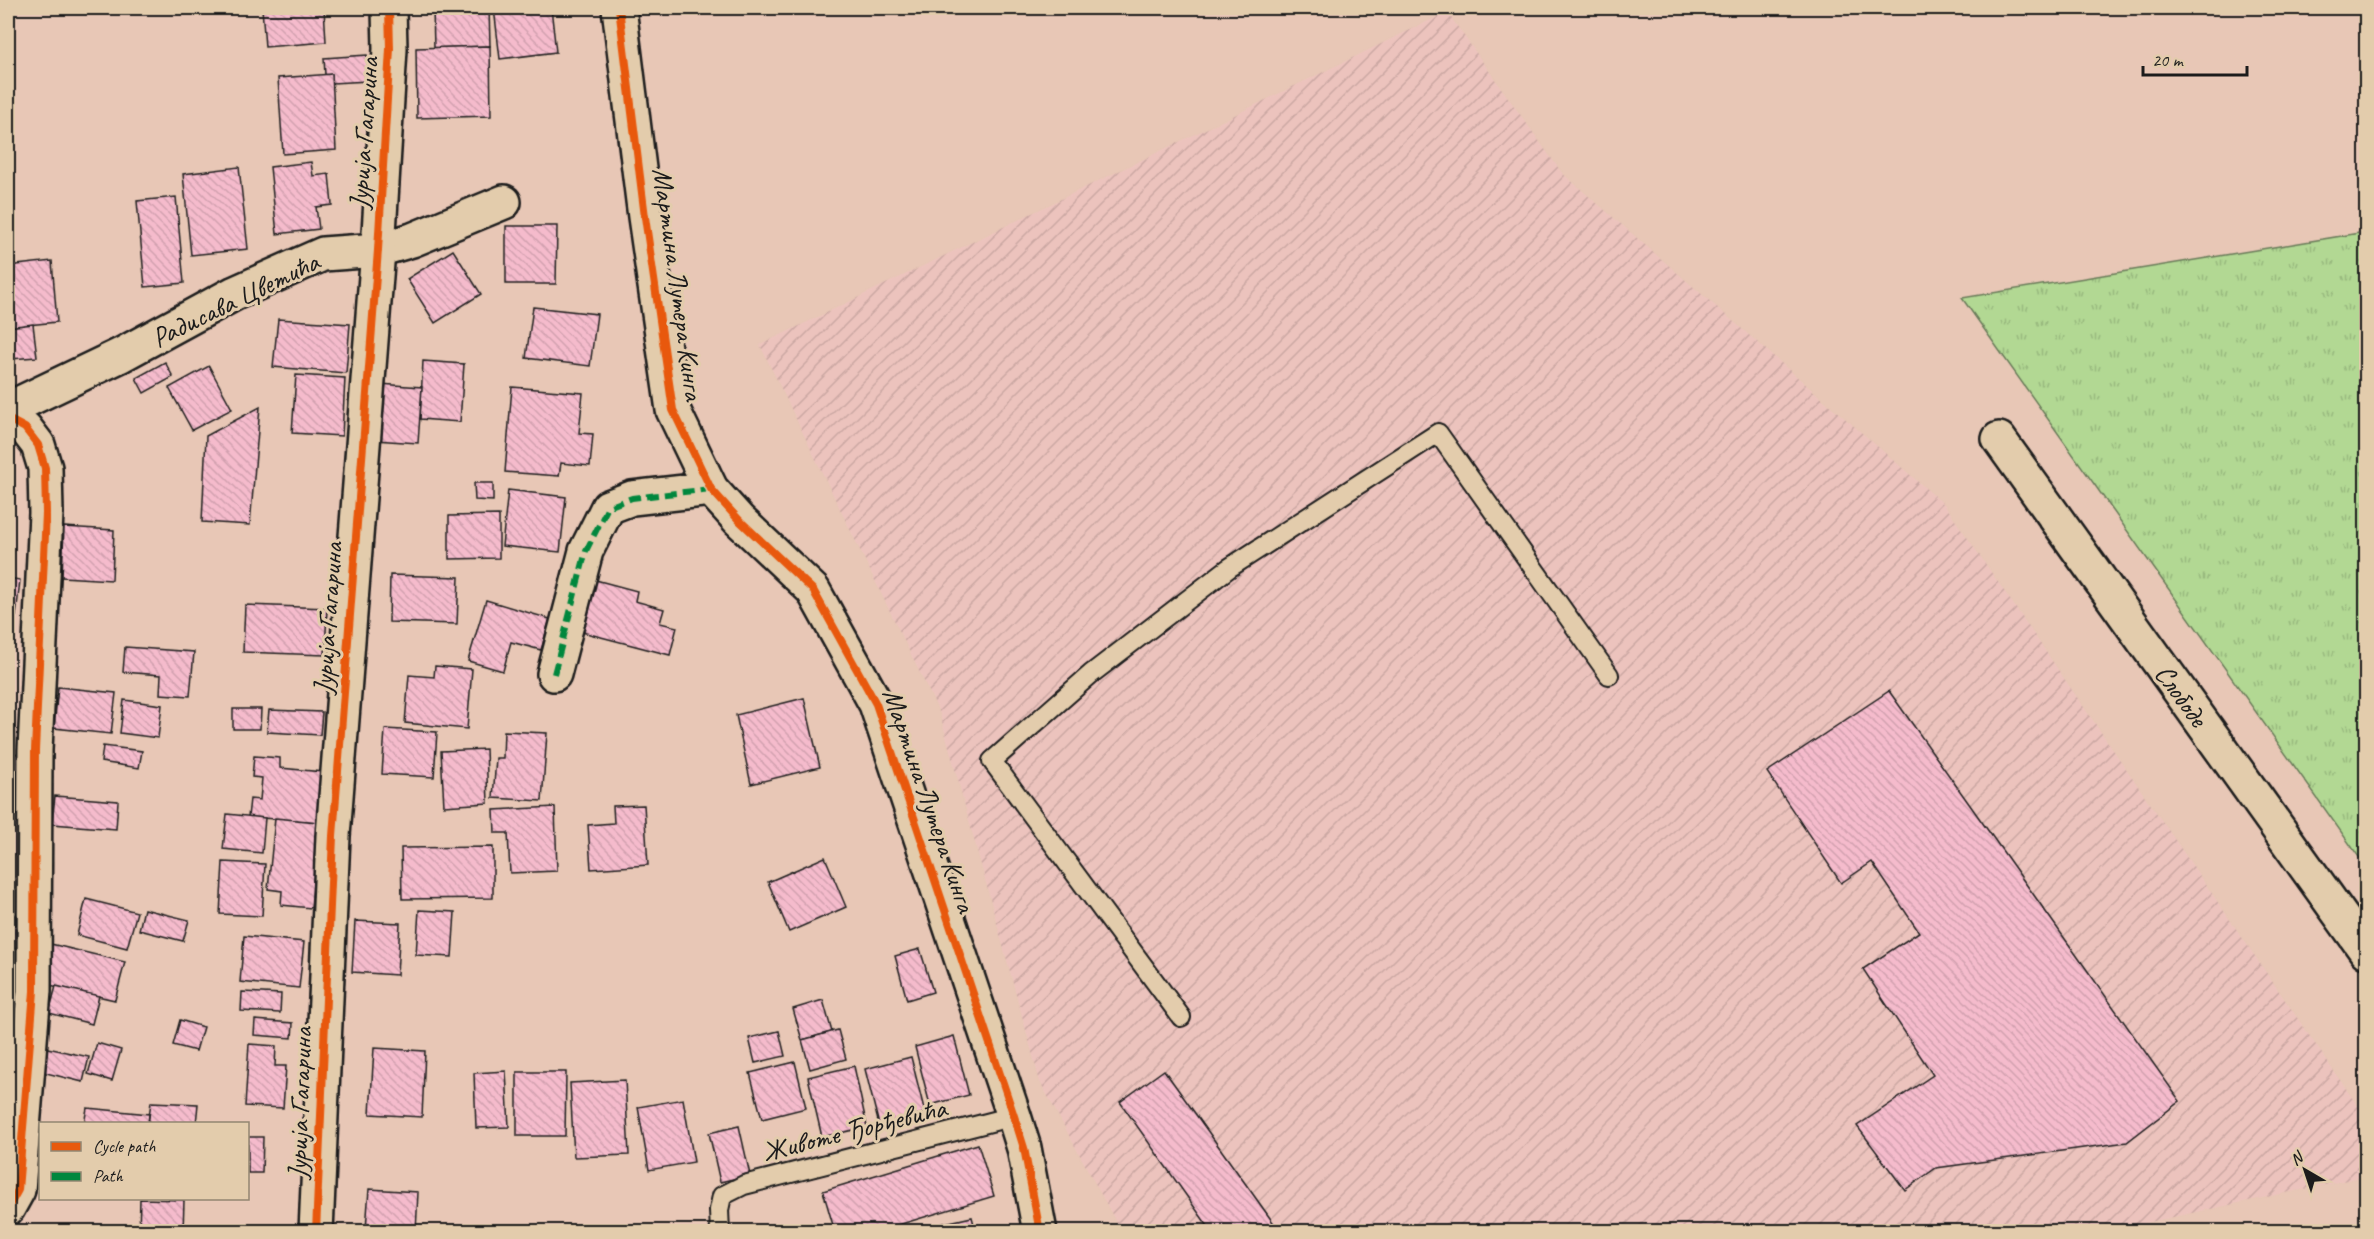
<svg xmlns="http://www.w3.org/2000/svg" width="2374" height="1239" viewBox="0 0 2374 1239" font-family="Caveat,sans-serif">
<style>
.industrial{fill:url(#industrial-furrows)}
.grass{fill:url(#grass-tufts);stroke:#677a58;stroke-width:1.5}
.building{fill:url(#building-back-hatch);stroke:#1c1c1c;stroke-width:1.5}
.lines{fill:none;stroke-linecap:round;stroke-linejoin:round}
.lane-casing{stroke:#1c1c1c;stroke-width:22}
.street-casing{stroke:#1c1c1c;stroke-width:38}
.lane{stroke:#e3ccac;stroke-width:18}
.street{stroke:#e3ccac;stroke-width:33}
.quiet{stroke:#00873e;stroke-width:6;stroke-dasharray:12 6;stroke-linecap:butt}
.cycleway-casing{stroke:#e3ccac;stroke-width:11}
.cycleway{stroke:#e8590c;stroke-width:8}
.labels{text-anchor:middle;stroke-width:6;stroke-linejoin:round;paint-order:stroke}
.street-label{font-size:28px;fill:#1c1c1c;stroke:#e3ccac}
</style>
<defs>
<pattern id="industrial-furrows" width="10" height="10" patternUnits="userSpaceOnUse" patternTransform="scale(1.5)"><rect width="10" height="10" fill="#ecc3bd"/><path d="M-1 1l2-2M0 10L10 0M9 11l2-2" fill="none" stroke="#caa7a2"/></pattern>
<pattern id="grass-tufts" width="24" height="20" patternUnits="userSpaceOnUse" patternTransform="scale(1.5)"><rect width="24" height="20" fill="#b2d893"/><path d="M3 7l-1-3M5 7V3M7 7l1-3M15 17l-1-3M17 17v-4M19 17l1-3" fill="none" stroke="#98b97e"/></pattern>
<pattern id="building-back-hatch" width="6" height="6" patternUnits="userSpaceOnUse" patternTransform="scale(1.5)"><rect width="6" height="6" fill="#f5bbcc"/><path d="M-1 5l2 2M0 0l6 6M5-1l2 2" fill="none" stroke="#d1a0af"/></pattern>
</defs>
<rect width="100%" height="100%" fill="#e8c7b6"/>
<filter id="ink" filterUnits="userSpaceOnUse"><feTurbulence type="fractalNoise" baseFrequency=".0167" numOctaves="2"/><feDisplacementMap in="SourceGraphic" scale="12" xChannelSelector="R" yChannelSelector="G"/><feConvolveMatrix kernelMatrix="1 2 1 2 8 2 1 2 1" color-interpolation-filters="sRGB"/></filter>
<g filter="url(#ink)">
<polygon class="industrial" points="1447,12 1562,173 1945,505 2366,1118 2366,1176 2103,1232 1121,1231 1040,1082 940,714 760,345"/>
<polygon class="grass" points="2366,232 2366,867 1962,298"/>
<g class="building">
<polygon points="262,8 324,8 326,42 265,47"/>
<polygon points="433,8 489,8 490,46 434,48"/>
<polygon points="494,8 551,8 556,52 500,59"/>
<polygon points="490,46 491,116 417,118 416,48"/>
<polygon points="367,55 369,81 332,83 332,74 325,75 324,58"/>
<polygon points="332,74 336,150 283,154 278,78"/>
<polygon points="311,162 313,176 329,174 332,205 316,207 319,229 277,234 270,167"/>
<polygon points="239,167 248,249 191,255 183,174"/>
<polygon points="176,197 184,283 145,287 137,201"/>
<polygon points="506,226 557,226 556,284 506,284"/>
<polygon points="453,250 481,294 435,323 407,279"/>
<polygon points="52,261 57,322 8,327 8,266"/>
<polygon points="533,307 597,314 590,366 526,358"/>
<polygon points="278,319 350,324 346,373 273,367"/>
<polygon points="33,324 37,357 10,359 8,327"/>
<polygon points="423,361 464,364 460,422 420,419"/>
<polygon points="165,362 173,377 144,393 136,378"/>
<polygon points="209,366 232,409 192,430 169,388"/>
<polygon points="296,375 345,378 342,436 292,433"/>
<polygon points="379,384 422,387 418,443 375,440"/>
<polygon points="512,387 583,393 579,433 593,434 590,466 561,463 559,476 505,472"/>
<polygon points="260,407 250,525 202,522 206,436"/>
<polygon points="474,483 493,483 493,501 475,500"/>
<polygon points="508,490 566,497 560,552 502,546"/>
<polygon points="499,515 499,558 449,559 449,516"/>
<polygon points="64,527 114,530 112,580 62,577"/>
<polygon points="390,575 459,577 457,624 389,622"/>
<polygon points="8,578 20,580 16,616 8,616"/>
<polygon points="592,579 637,591 635,601 664,609 660,623 677,627 670,655 578,631"/>
<polygon points="486,600 550,619 541,650 511,642 503,671 468,661"/>
<polygon points="245,605 327,608 325,655 243,652"/>
<polygon points="125,647 194,652 190,696 160,694 161,675 123,672"/>
<polygon points="435,666 472,669 467,729 405,723 409,675 434,677"/>
<polygon points="58,687 116,693 111,734 54,728"/>
<polygon points="1889,691 2180,1101 2127,1142 1936,1168 1905,1190 1857,1126 1933,1075 1863,969 1919,932 1872,862 1841,883 1767,772"/>
<polygon points="804,698 820,767 751,784 736,715"/>
<polygon points="124,700 162,705 158,738 120,733"/>
<polygon points="233,709 261,709 260,729 233,729"/>
<polygon points="269,710 322,712 320,735 267,732"/>
<polygon points="385,729 437,732 434,777 382,774"/>
<polygon points="504,731 547,733 542,801 493,798 496,758 503,758"/>
<polygon points="103,746 142,751 139,768 101,762"/>
<polygon points="486,749 488,803 444,806 441,751"/>
<polygon points="8,753 20,754 18,798 8,797"/>
<polygon points="254,756 280,758 280,768 323,772 318,822 248,817 250,799 260,800 262,778 252,777"/>
<polygon points="55,796 118,801 116,829 52,824"/>
<polygon points="644,805 648,865 591,869 588,825 614,823 613,806"/>
<polygon points="555,807 557,871 510,873 508,833 495,833 494,810"/>
<polygon points="227,814 265,818 262,853 223,849"/>
<polygon points="275,818 318,822 311,908 281,905 282,891 268,889"/>
<polygon points="493,847 493,898 402,899 401,848"/>
<polygon points="825,857 846,907 789,932 768,882"/>
<polygon points="223,862 265,864 262,916 220,914"/>
<polygon points="86,899 137,912 127,948 77,935"/>
<polygon points="144,909 189,920 183,941 139,930"/>
<polygon points="419,910 455,912 452,957 416,955"/>
<polygon points="8,913 15,913 17,948 8,949"/>
<polygon points="355,921 400,923 397,975 352,972"/>
<polygon points="244,936 304,942 299,988 240,982"/>
<polygon points="51,944 125,962 115,1000 41,983"/>
<polygon points="920,949 933,992 907,1000 895,956"/>
<polygon points="56,986 99,996 92,1024 49,1013"/>
<polygon points="242,992 281,994 280,1013 241,1011"/>
<polygon points="823,1000 832,1032 802,1040 793,1009"/>
<polygon points="180,1020 203,1027 196,1051 173,1045"/>
<polygon points="255,1020 293,1023 292,1038 254,1035"/>
<polygon points="838,1030 846,1059 810,1069 802,1040"/>
<polygon points="779,1031 785,1056 755,1063 749,1038"/>
<polygon points="954,1036 969,1095 930,1105 915,1047"/>
<polygon points="97,1043 121,1050 112,1081 88,1074"/>
<polygon points="249,1044 276,1046 275,1066 286,1066 283,1108 245,1106"/>
<polygon points="43,1047 89,1057 83,1082 38,1071"/>
<polygon points="374,1048 425,1051 422,1117 370,1114"/>
<polygon points="911,1057 925,1113 879,1125 865,1069"/>
<polygon points="795,1062 806,1108 762,1119 750,1073"/>
<polygon points="854,1066 867,1127 822,1137 808,1077"/>
<polygon points="1164,1070 1280,1232 1212,1232 1120,1102"/>
<polygon points="506,1071 509,1127 476,1128 474,1073"/>
<polygon points="517,1072 566,1072 565,1136 517,1136"/>
<polygon points="625,1080 629,1155 574,1157 570,1083"/>
<polygon points="683,1099 694,1162 649,1170 638,1107"/>
<polygon points="151,1102 198,1104 196,1124 148,1124"/>
<polygon points="87,1108 149,1114 148,1124 84,1124"/>
<polygon points="739,1126 750,1175 720,1182 709,1133"/>
<polygon points="248,1137 263,1137 262,1173 248,1173"/>
<polygon points="978,1144 994,1196 875,1232 835,1232 823,1191"/>
<polygon points="369,1189 418,1192 416,1232 366,1229"/>
<polygon points="140,1199 184,1200 183,1232 139,1232"/>
<polygon points="972,1217 976,1232 909,1232 909,1231"/>
</g>
<g class="lines">
<defs>
<g id="lane">
<polyline points="1181,1017 992,761 1091,674 1229,568 1438,433 1609,675"/>
<polyline points="720,1232 719,1210 722,1196 744,1185 1014,1116"/>
</g>
<g id="street">
<polyline points="619,8 645,217 673,410 711,489 739,520 813,590 876,704 1014,1116 1024,1148 1040,1232"/>
<polyline points="8,409 121,355 235,293 323,254 378,250 412,240 504,202"/>
<polyline points="8,419 25,428 38,445 45,468 46,513 35,750 34,991 18,1190 8,1208"/>
<polyline points="1999,439 2366,951"/>
<polyline points="554,674 586,551 608,507 632,498 711,489"/>
<polyline points="316,1232 333,836 378,250 390,49 389,8"/>
</g>
</defs>
<use href="#lane" class="lane-casing"/>
<use href="#street" class="street-casing"/>
<use href="#lane" class="lane"/>
<use href="#street" class="street"/>
<polyline class="quiet" points="554,674 586,551 608,507 632,498 711,489"/>
<defs>
<g id="cycleway">
<polyline points="619,8 645,217 673,410 711,489 739,520 813,590 876,704 1014,1116 1024,1148 1040,1232"/>
<polyline points="8,419 25,428 38,445 45,468 46,513 35,750 34,991 18,1190 8,1208"/>
<polyline points="316,1232 333,836 378,250 390,49 389,8"/>
</g>
</defs>
<use href="#cycleway" class="cycleway-casing"/>
<use href="#cycleway" class="cycleway"/>
</g>
</g>
<g class="labels">
<g class="street-label">
<text transform="translate(363 133) rotate(-86)" y="10">Јурија Гагарина</text>
<text transform="translate(679 284) rotate(82)" y="10">Мартина Лутера Кинга</text>
<text transform="translate(235 299) rotate(-26)" y="10">Радисава Цветића</text>
<text transform="translate(327 618) rotate(-86)" y="10">Јурија Гагарина</text>
<text transform="translate(2182 695) rotate(54)" y="10">Слободе</text>
<text transform="translate(930 800) rotate(71)" y="10">Мартина Лутера Кинга</text>
<text transform="translate(299 1103) rotate(-88)" y="10">Јурија Гагарина</text>
<text transform="translate(854 1129) rotate(-14)" y="10">Животе Ђорђевића</text>
</g>
</g>
<rect width="2374" height="1239" fill="none" stroke="#e3ccac" stroke-width="30"/>
<rect x="15" y="15" width="2344" height="1209" fill="none" stroke="#1c1c1c" stroke-width="2" filter="url(#ink)"/>
<rect x="39" y="1122" width="210" height="78" fill="#e3ccac" stroke="#938672" stroke-width="1.5"/>
<rect x="51" y="1142" width="30" height="9" fill="#e8590c" stroke="#938672" stroke-width="1.5"/>
<text x="93" y="1152" font-size="18" fill="#1c1c1c">Cycle path</text>
<rect x="51" y="1172" width="30" height="9" fill="#00873e" stroke="#938672" stroke-width="1.5"/>
<text x="93" y="1182" font-size="18" fill="#1c1c1c">Path</text>
<g transform="translate(2305 1170) rotate(321)" stroke="#e3ccac" stroke-width="4.5" paint-order="stroke">
<path d="M0-4.5L10 22L0 15L-10 22Z" fill="#1c1c1c"/>
<text y="-9" font-size="16" font-weight="bold" text-anchor="middle" fill="#1c1c1c">N</text>
</g>
<path d="M2143 66v9h104v-9" fill="none" stroke="#1c1c1c" stroke-width="3"/>
<text x="2152" y="66" font-size="18" fill="#1c1c1c" stroke="#e3ccac" stroke-width="4.5" paint-order="stroke">20 m</text>
</svg>
